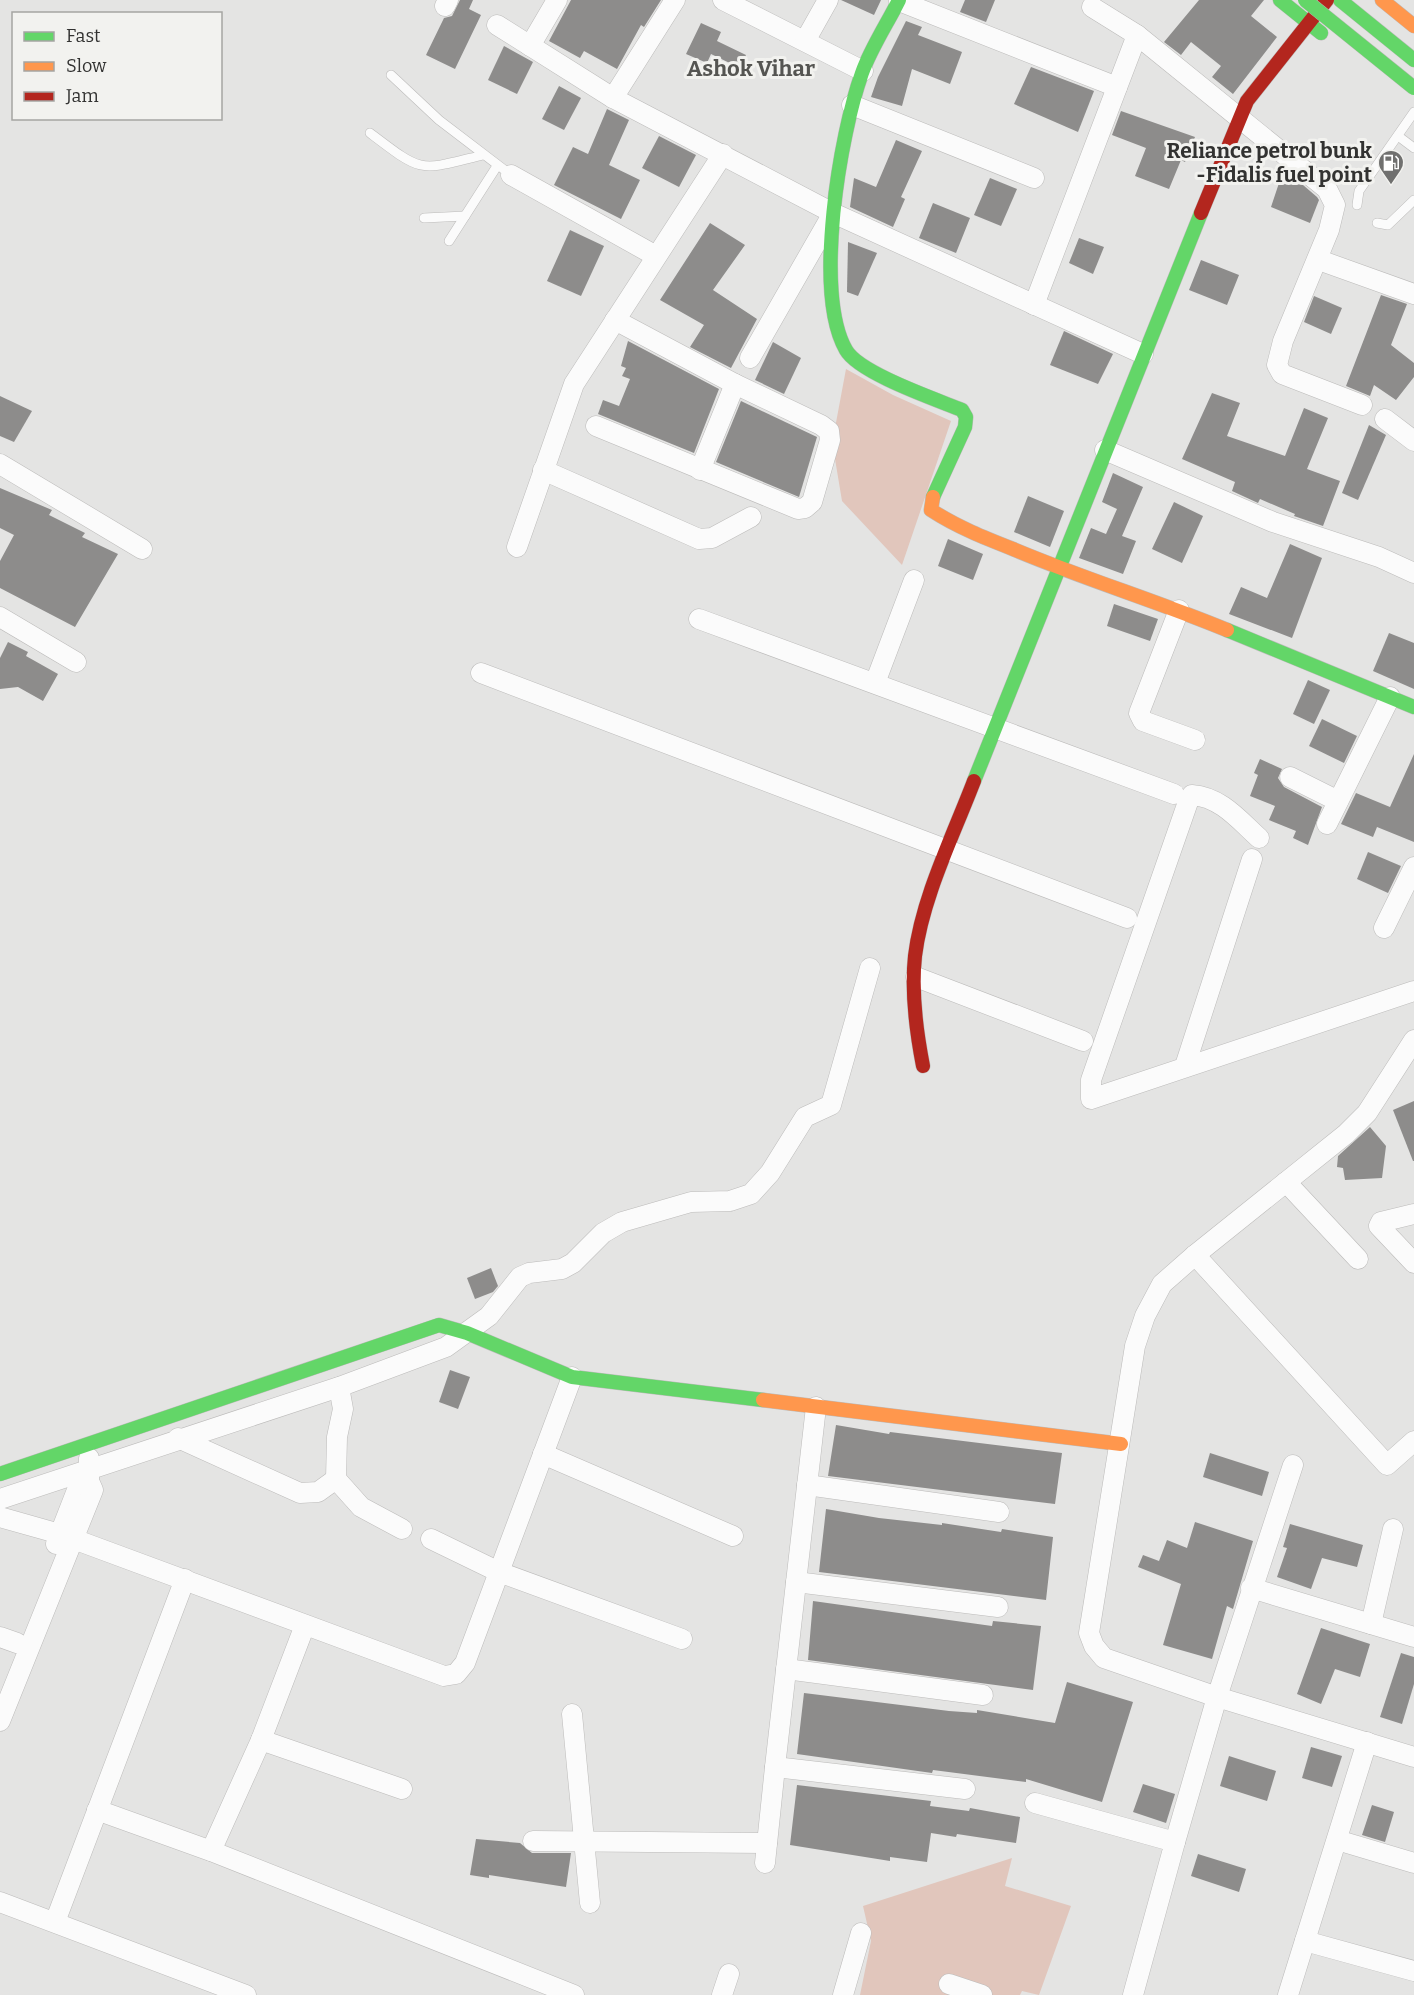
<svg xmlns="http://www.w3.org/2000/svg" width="1414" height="1995" viewBox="0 0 1414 1995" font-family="Bitter,serif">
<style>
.green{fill:#e1c6bc}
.building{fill:#8d8c8b}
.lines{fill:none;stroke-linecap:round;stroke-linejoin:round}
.lane-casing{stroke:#bcbbba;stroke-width:10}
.street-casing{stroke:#bcbbba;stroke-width:21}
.fast-casing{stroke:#bcbbba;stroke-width:15}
.slow-casing{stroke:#bcbbba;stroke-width:15}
.jam-casing{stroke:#bcbbba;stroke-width:15}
.lane{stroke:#fbfbfb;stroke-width:9}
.street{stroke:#fbfbfb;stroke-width:20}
.fast{stroke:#63d668;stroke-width:14}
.slow{stroke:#ff974d;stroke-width:14}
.jam{stroke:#b3261e;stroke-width:14}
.fast-bridge-casing{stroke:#b2b9ad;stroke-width:15;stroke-linecap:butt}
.fast-bridge{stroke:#63d668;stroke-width:14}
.labels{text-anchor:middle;stroke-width:6;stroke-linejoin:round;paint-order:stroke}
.poi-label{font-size:21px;font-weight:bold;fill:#323231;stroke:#f2f2ef;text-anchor:end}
.neighbourhood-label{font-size:22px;font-weight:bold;fill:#555552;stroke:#f2f2ef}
</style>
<rect width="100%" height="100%" fill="#e4e4e3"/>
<g class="green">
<polygon points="846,369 893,395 951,421 902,565 842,501 835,459 835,428"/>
<polygon points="1012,1858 1005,1886 1071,1906 1039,1995 1022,1991 1020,1995 860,1995 871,1941 863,1906"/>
</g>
<g class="building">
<polygon points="460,0 473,0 469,9 481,15 455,69 426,55 444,18 452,16"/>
<polygon points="571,0 661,0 644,27 641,25 617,69 584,51 580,58 549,41"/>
<polygon points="841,0 881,0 874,15"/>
<polygon points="965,0 995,0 986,22 960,12"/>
<polygon points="1199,0 1264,0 1251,16 1277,37 1233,94 1212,77 1221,66 1191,42 1181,55 1164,42"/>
<polygon points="906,21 922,27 918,35 962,52 950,84 912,69 902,106 871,97 878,77"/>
<polygon points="701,23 721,32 717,41 746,55 740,68 711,54 707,63 686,54"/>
<polygon points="504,46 533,62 517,94 488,80"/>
<polygon points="1031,67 1094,91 1078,132 1014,104"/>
<polygon points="559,86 581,98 564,130 542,119"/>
<polygon points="607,109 629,120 609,165 640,180 621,219 554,185 573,147 588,154"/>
<polygon points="1121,111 1195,137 1185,162 1181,160 1169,189 1135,176 1146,148 1112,135"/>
<polygon points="659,136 696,155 679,187 642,168"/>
<polygon points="896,140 922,151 901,197 905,199 893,227 850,207 854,178 876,187"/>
<polygon points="1282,174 1296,179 1317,197 1319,200 1310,223 1271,207"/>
<polygon points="990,178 1017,189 1001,226 974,215"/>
<polygon points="933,203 970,218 956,253 919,238"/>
<polygon points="710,223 745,245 713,290 757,319 731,368 690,347 704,325 660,300"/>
<polygon points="570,230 604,246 581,296 547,281"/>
<polygon points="1079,238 1104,247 1093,274 1069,263"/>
<polygon points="848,242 877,253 858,296 847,292"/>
<polygon points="1201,260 1239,275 1227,305 1189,290"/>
<polygon points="1381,295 1407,304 1391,345 1414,363 1414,377 1396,400 1374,385 1370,396 1346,386"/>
<polygon points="1314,296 1342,308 1331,334 1304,322"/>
<polygon points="1064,331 1113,354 1098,384 1050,365"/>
<polygon points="628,341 719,389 694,453 598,414 603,400 619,406 630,379 622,376 626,368 621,366"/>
<polygon points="773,342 801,358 784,394 755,380"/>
<polygon points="1212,393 1240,403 1227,436 1285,456 1304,408 1328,418 1307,469 1340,481 1323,526 1294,516 1295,514 1260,499 1258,503 1232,491 1235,482 1182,459"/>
<polygon points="0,396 32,411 14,442 0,436"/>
<polygon points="741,401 817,437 799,497 716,462"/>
<polygon points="1369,425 1386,435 1358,500 1342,493"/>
<polygon points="1113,473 1143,487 1122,536 1136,541 1123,574 1079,558 1091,528 1106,534 1117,509 1102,502"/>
<polygon points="0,488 52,510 49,515 85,533 82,537 118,554 75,627 0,588 0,561 14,535 0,528"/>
<polygon points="1028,496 1064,511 1050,547 1014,532"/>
<polygon points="1174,502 1203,516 1182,563 1152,549"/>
<polygon points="948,539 983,554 973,580 938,566"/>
<polygon points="1290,544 1322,558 1292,638 1229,614 1241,587 1267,598"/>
<polygon points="1114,604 1158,619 1150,641 1107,626"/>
<polygon points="1389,633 1414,643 1414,689 1373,671"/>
<polygon points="8,642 28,652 26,656 58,674 43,701 18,687 0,689 0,658"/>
<polygon points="1308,680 1330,690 1314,724 1293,714"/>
<polygon points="1322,719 1357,736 1344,763 1309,746"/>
<polygon points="1414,754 1414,842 1377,827 1373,837 1341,824 1356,793 1390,807"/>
<polygon points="1260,759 1282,769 1278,778 1284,787 1322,807 1308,845 1293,838 1296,831 1269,820 1275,806 1250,796 1258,775 1254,773"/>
<polygon points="1368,852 1401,866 1388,893 1357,879"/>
<polygon points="1414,1101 1414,1161 1413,1161 1393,1110"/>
<polygon points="1370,1127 1386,1146 1382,1178 1345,1180 1343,1168 1337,1167 1338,1156"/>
<polygon points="491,1268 498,1286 493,1292 475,1299 467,1278"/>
<polygon points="450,1370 470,1377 458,1409 439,1402"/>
<polygon points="836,1425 889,1434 890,1432 1062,1453 1055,1504 828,1476"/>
<polygon points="1210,1453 1269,1472 1262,1496 1203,1477"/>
<polygon points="826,1509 879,1518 942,1525 942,1523 1001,1532 1002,1529 1053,1537 1046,1600 819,1572"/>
<polygon points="1195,1522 1253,1541 1233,1609 1227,1606 1212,1659 1163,1645 1181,1584 1138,1567 1143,1555 1159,1561 1167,1540 1187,1548"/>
<polygon points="1290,1524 1363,1545 1357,1567 1322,1558 1311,1589 1277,1577 1287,1548 1283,1547"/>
<polygon points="813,1601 992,1626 993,1621 1041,1626 1033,1690 808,1660"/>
<polygon points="1321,1628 1370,1644 1360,1677 1335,1669 1321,1704 1297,1694"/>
<polygon points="1401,1653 1414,1657 1414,1684 1402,1724 1380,1717"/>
<polygon points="1067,1682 1133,1702 1102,1802 1026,1779 1026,1782 933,1770 932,1773 797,1754 804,1693 949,1711 977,1713 977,1710 1055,1723"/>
<polygon points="1311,1747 1342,1756 1332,1787 1302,1778"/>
<polygon points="1229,1756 1276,1771 1267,1801 1220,1786"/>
<polygon points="1143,1784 1175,1794 1166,1823 1133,1812"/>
<polygon points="797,1785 931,1801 930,1806 969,1811 970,1808 1020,1817 1016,1843 957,1834 956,1837 931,1833 927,1862 890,1857 890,1861 790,1845"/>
<polygon points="1372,1805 1394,1812 1385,1842 1362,1835"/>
<polygon points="476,1839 520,1843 532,1853 571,1853 566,1887 489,1875 489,1878 470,1875"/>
<polygon points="1198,1854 1246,1869 1239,1892 1191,1876"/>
</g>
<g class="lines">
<defs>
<g id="lane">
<polyline points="391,75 439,120 511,175"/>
<path d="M370 133C424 174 418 171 483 155"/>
<polyline points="1398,136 1414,148"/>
<polyline points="1357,205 1359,191 1414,112"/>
<polyline points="424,218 465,216"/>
<polyline points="1377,223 1388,225 1414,200"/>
<polyline points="449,241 497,166"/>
</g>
<g id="street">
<polyline points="723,0 863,71"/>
<polyline points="899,1 1117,87"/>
<polyline points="445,6 448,0"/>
<polyline points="1092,7 1137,35"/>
<polyline points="497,25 613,98 833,213 1143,354"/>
<polyline points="805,41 828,0"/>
<polyline points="530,46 557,0"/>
<polyline points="613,98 675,0"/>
<polyline points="852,105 1034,178"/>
<polyline points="511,175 656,256"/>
<polyline points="1319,260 1414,294"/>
<polyline points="1034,305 1137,35 1327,189 1335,205 1329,230 1283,341 1277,365 1282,374 1362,405"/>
<polyline points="750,358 832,215"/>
<polyline points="1385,419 1414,441"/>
<polyline points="596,426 798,509 805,508 812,502 830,440 829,431 821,425 735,384 615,320"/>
<polyline points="1105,450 1273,522 1379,557 1414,573"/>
<polyline points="0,464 142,549"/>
<polyline points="543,470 699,539 712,538 751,517"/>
<polyline points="700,470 735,384"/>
<polyline points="517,547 574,384 723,154"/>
<polyline points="1179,610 1139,713 1143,721 1195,740"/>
<polyline points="0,617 76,662"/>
<polyline points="699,619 1174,794"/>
<polyline points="481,673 1127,918"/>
<polyline points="875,683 914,580"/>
<polyline points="1290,777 1338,801"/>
<polyline points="1327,824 1390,697"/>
<path d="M1259 838C1239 820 1221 797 1192 795L1189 799 1091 1080V1099L1414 991"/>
<polyline points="1384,928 1414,867"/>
<polyline points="916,977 1083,1041"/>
<polyline points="1414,1040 1367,1113 1346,1134 1195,1255 1162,1284 1145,1316 1135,1346 1089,1633 1094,1646 1104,1658 1217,1697 1414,1757"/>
<polyline points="1185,1066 1252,859"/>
<polyline points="1286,1182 1358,1259"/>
<polyline points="1414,1214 1381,1222 1379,1226 1414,1263"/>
<polyline points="1195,1255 1387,1465 1414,1441"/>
<polyline points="339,1387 343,1409 337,1437 336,1479 361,1507 402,1529"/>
<polyline points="816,1407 775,1767 965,1789"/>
<polyline points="178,1438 300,1493 318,1492 336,1479"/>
<polyline points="543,1454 733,1536"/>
<polyline points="807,1485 999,1512"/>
<polyline points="0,1499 339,1387 446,1347 489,1316 520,1277 529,1273 562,1269 573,1263 603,1233 622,1222 691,1202 730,1201 751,1194 770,1173 805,1117 831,1105 870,968"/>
<polyline points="0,1517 60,1534 444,1676 456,1674 465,1663 572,1377"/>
<polyline points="431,1539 499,1572 682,1639"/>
<polyline points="56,1544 79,1485 89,1481"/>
<polyline points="796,1582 998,1607"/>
<polyline points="1251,1588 1414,1637"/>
<polyline points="1371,1624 1393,1529"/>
<polyline points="0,1637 17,1643"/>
<polyline points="786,1669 983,1695"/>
<polyline points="572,1714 590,1903"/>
<polyline points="0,1721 93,1490 89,1481 89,1458"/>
<polyline points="261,1740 402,1789"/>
<polyline points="1035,1803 1175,1842 1133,1995"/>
<polyline points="97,1810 211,1851 574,1995"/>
<polyline points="1337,1840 1414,1863"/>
<polyline points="533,1841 767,1843"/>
<polyline points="1175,1842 1217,1697 1293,1465"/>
<polyline points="211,1851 261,1740 305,1625"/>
<polyline points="765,1863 775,1767"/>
<polyline points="0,1902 246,1995"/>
<polyline points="55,1922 185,1579"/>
<polyline points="1305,1941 1414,1971"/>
<polyline points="949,1984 982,1995"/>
<polyline points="722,1995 729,1974"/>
<polyline points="843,1995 861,1933"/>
<polyline points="1288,1995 1367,1742"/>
</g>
<g id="fast">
<path d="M899 0C887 24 871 48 862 73 840 134 813 293 846 350 859 373 935 399 962 410L966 417 965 427 933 497"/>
<polyline points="1280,0 1321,33"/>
<polyline points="1340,0 1414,60"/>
<polyline points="1227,630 1414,707"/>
<polyline points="974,781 1201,213"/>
<polyline points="0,1474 439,1325 467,1333 572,1377 763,1400"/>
</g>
<g id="slow">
<polyline points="1382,0 1414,26"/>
<path d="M933 497 931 510C957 527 985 538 1013 549 1084 579 1157 601 1227 630"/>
<polyline points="763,1400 1121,1444"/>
</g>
<g id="jam">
<polyline points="1201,213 1247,101 1327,0"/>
<path d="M923 1066C916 1030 911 993 915 956 922 898 953 836 974 781"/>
</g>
</defs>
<use href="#lane" class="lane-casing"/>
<use href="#street" class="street-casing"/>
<use href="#fast" class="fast-casing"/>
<use href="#slow" class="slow-casing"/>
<use href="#jam" class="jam-casing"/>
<use href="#lane" class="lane"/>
<use href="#street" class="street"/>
<use href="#fast" class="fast"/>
<use href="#slow" class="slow"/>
<use href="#jam" class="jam"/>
<defs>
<polyline id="fast-bridge" points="1305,0 1414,88"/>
</defs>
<use href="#fast-bridge" class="fast-bridge-casing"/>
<use href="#fast-bridge" class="fast-bridge"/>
</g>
<defs>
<symbol id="fuel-pin" viewBox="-11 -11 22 30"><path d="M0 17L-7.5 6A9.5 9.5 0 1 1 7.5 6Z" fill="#70706f" stroke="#f2f2ef"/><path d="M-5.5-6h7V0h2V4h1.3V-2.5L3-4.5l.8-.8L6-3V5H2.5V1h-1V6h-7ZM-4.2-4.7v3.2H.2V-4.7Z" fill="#fff"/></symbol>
</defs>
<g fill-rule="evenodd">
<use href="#fuel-pin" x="1376" y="148" width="30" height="40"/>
</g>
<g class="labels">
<g class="poi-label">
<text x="1372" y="158">Reliance petrol bunk<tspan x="1372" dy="24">-Fidalis fuel point</tspan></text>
</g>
<g class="neighbourhood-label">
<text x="751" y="76">Ashok Vihar</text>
</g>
</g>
<rect x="12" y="12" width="210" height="108" fill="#f2f2ef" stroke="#a5a5a3" stroke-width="1.5"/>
<rect x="24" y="32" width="30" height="9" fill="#63d668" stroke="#a5a5a3" stroke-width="1.5"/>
<text x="66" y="42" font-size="18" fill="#323231">Fast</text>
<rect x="24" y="62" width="30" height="9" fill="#ff974d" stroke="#a5a5a3" stroke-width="1.5"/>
<text x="66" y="72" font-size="18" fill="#323231">Slow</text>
<rect x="24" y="92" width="30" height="9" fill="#b3261e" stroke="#a5a5a3" stroke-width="1.5"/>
<text x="66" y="102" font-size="18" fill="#323231">Jam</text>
</svg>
